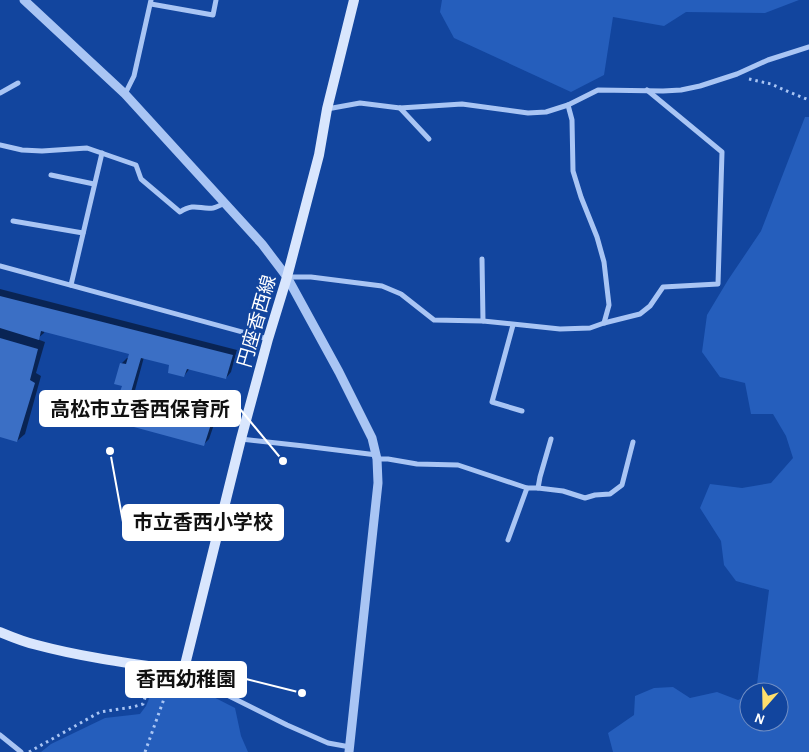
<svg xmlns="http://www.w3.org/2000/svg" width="809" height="752" viewBox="0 0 809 752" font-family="'Alegreya Sans','Noto Sans JP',sans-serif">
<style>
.green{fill:#255ebc}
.shadow{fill:#0007}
.building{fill:#3b6fc5}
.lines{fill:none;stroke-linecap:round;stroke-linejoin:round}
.path{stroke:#a9c5f4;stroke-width:3;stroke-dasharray:2.5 4;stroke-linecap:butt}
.minor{stroke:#a9c5f4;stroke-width:5}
.tertiary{stroke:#a9c5f4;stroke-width:9}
.secondary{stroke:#d9e6fd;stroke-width:10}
.labels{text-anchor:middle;stroke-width:5;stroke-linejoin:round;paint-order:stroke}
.street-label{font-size:19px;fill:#fff;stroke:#12459e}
.leader{fill:none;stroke:#fff;stroke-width:2}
.callout-dot{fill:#fff;stroke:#12459e;stroke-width:2}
.callout{fill:#fff;stroke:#fff;stroke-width:2}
.callout-label{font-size:20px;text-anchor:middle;font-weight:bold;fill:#111}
</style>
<rect width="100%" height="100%" fill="#12459e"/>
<g class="green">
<polygon points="442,0 799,0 765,13 686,12 664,26 613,17 604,75 571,92 454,38 440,12"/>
<polygon points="805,117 809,117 809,752 613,752 608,733 634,715 635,696 654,688 673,687 690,698 717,692 738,700 749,695 749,722 779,722 779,692 756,692 769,590 736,581 724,565 721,541 700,508 710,484 742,488 771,483 793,458 786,436 773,414 751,414 745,383 720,377 702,352 707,315 728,280 761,231"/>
<polygon points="158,677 190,685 235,708 241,736 248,752 41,752 51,744 105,718 140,714 146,706"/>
</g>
<polygon class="shadow" points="0,289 237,350 231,372 226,378 190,368 184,376 170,364 144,357 134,394 217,416 209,439 203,445 105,396 111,391 120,394 123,385 121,364 127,358 129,358 130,353 45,330 44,333 37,339 45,342 36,373 41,376 25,434 17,441 0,436"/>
<g class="building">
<polygon points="0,296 233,355 226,379 187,369 184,377 168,373 169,365 141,358 129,399 212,421 204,446 97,417 104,396 117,400 122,386 114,384 120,363 126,364 129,354 41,331 39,340 0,328"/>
<polygon points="0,338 38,349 30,380 35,383 17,442 0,437"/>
</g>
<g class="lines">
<g class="path">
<polyline points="749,79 771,84 789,92 809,100"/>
<polyline points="29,752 100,712 133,707 143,704 151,679"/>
<polyline points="145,752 170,682"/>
</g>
<g class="minor">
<polyline points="151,4 213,15 216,0"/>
<polyline points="0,93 18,83"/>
<polyline points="125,94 134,76 151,0"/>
<polyline points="568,105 572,120 573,171 581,197 597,237 604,262 609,305 604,323"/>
<polyline points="400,108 429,139"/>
<polyline points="327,109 360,103 400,108 462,104 528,113 546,112 568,105 598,90 663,91 681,90 700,86 737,74 768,60 809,47"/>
<path d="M0 145 22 150 42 151 87 148 136 165 141 179 180 212C195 202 200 210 213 208 217 207 221 205 225 203"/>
<polyline points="51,175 94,184"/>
<polyline points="13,221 83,233"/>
<polyline points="482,259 483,321"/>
<polyline points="0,266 268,339"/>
<polyline points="288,277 311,277 382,286 401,294 434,320 483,321 560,329 590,328 604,323 640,314 650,306 663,287 718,284 722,152 647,90"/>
<polyline points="71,285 102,153"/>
<polyline points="513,325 492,402 522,411"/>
<polyline points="241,439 304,446 377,455"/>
<polyline points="377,459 388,459 417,464 458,465 527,488 538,488 563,491 585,498 595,495 610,494 622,485 633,442"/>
<polyline points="538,488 540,477 551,439"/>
<polyline points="508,540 527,488"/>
<polyline points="183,673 287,725 328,743 350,747"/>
<polyline points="0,735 21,752"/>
</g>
<polyline class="tertiary" points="24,0 125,94 262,244 287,277 339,372 372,438 377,459 378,483 349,752"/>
<path class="secondary" d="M0 632C12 637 24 642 37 645 82 657 128 663 175 670L183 673 241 439 268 339 287 277 319 155 327 109 354 0"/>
</g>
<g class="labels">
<g class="street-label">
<text transform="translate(256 321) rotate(-74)" y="7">円座香西線</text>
</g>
</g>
<path class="leader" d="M283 461L240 409M110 451L123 522M302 693L246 679"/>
<g class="callout-dot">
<circle cx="283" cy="461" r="5"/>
<circle cx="110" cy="451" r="5"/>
<circle cx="302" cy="693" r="5"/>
</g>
<g class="callout">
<rect x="40" y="391" width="200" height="35" rx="5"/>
<rect x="123" y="505" width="160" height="35" rx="5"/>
<rect x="126" y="662" width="120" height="35" rx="5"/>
</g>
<g class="callout-label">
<text x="140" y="416">高松市立香西保育所</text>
<text x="203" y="529">市立香西小学校</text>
<text x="186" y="686">香西幼稚園</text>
</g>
<g transform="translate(764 707) rotate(200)"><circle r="24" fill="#12459e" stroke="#718fc5"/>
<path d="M0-4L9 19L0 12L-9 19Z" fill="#ffdf6c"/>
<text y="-8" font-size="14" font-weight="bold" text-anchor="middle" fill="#ffffff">N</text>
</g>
</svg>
